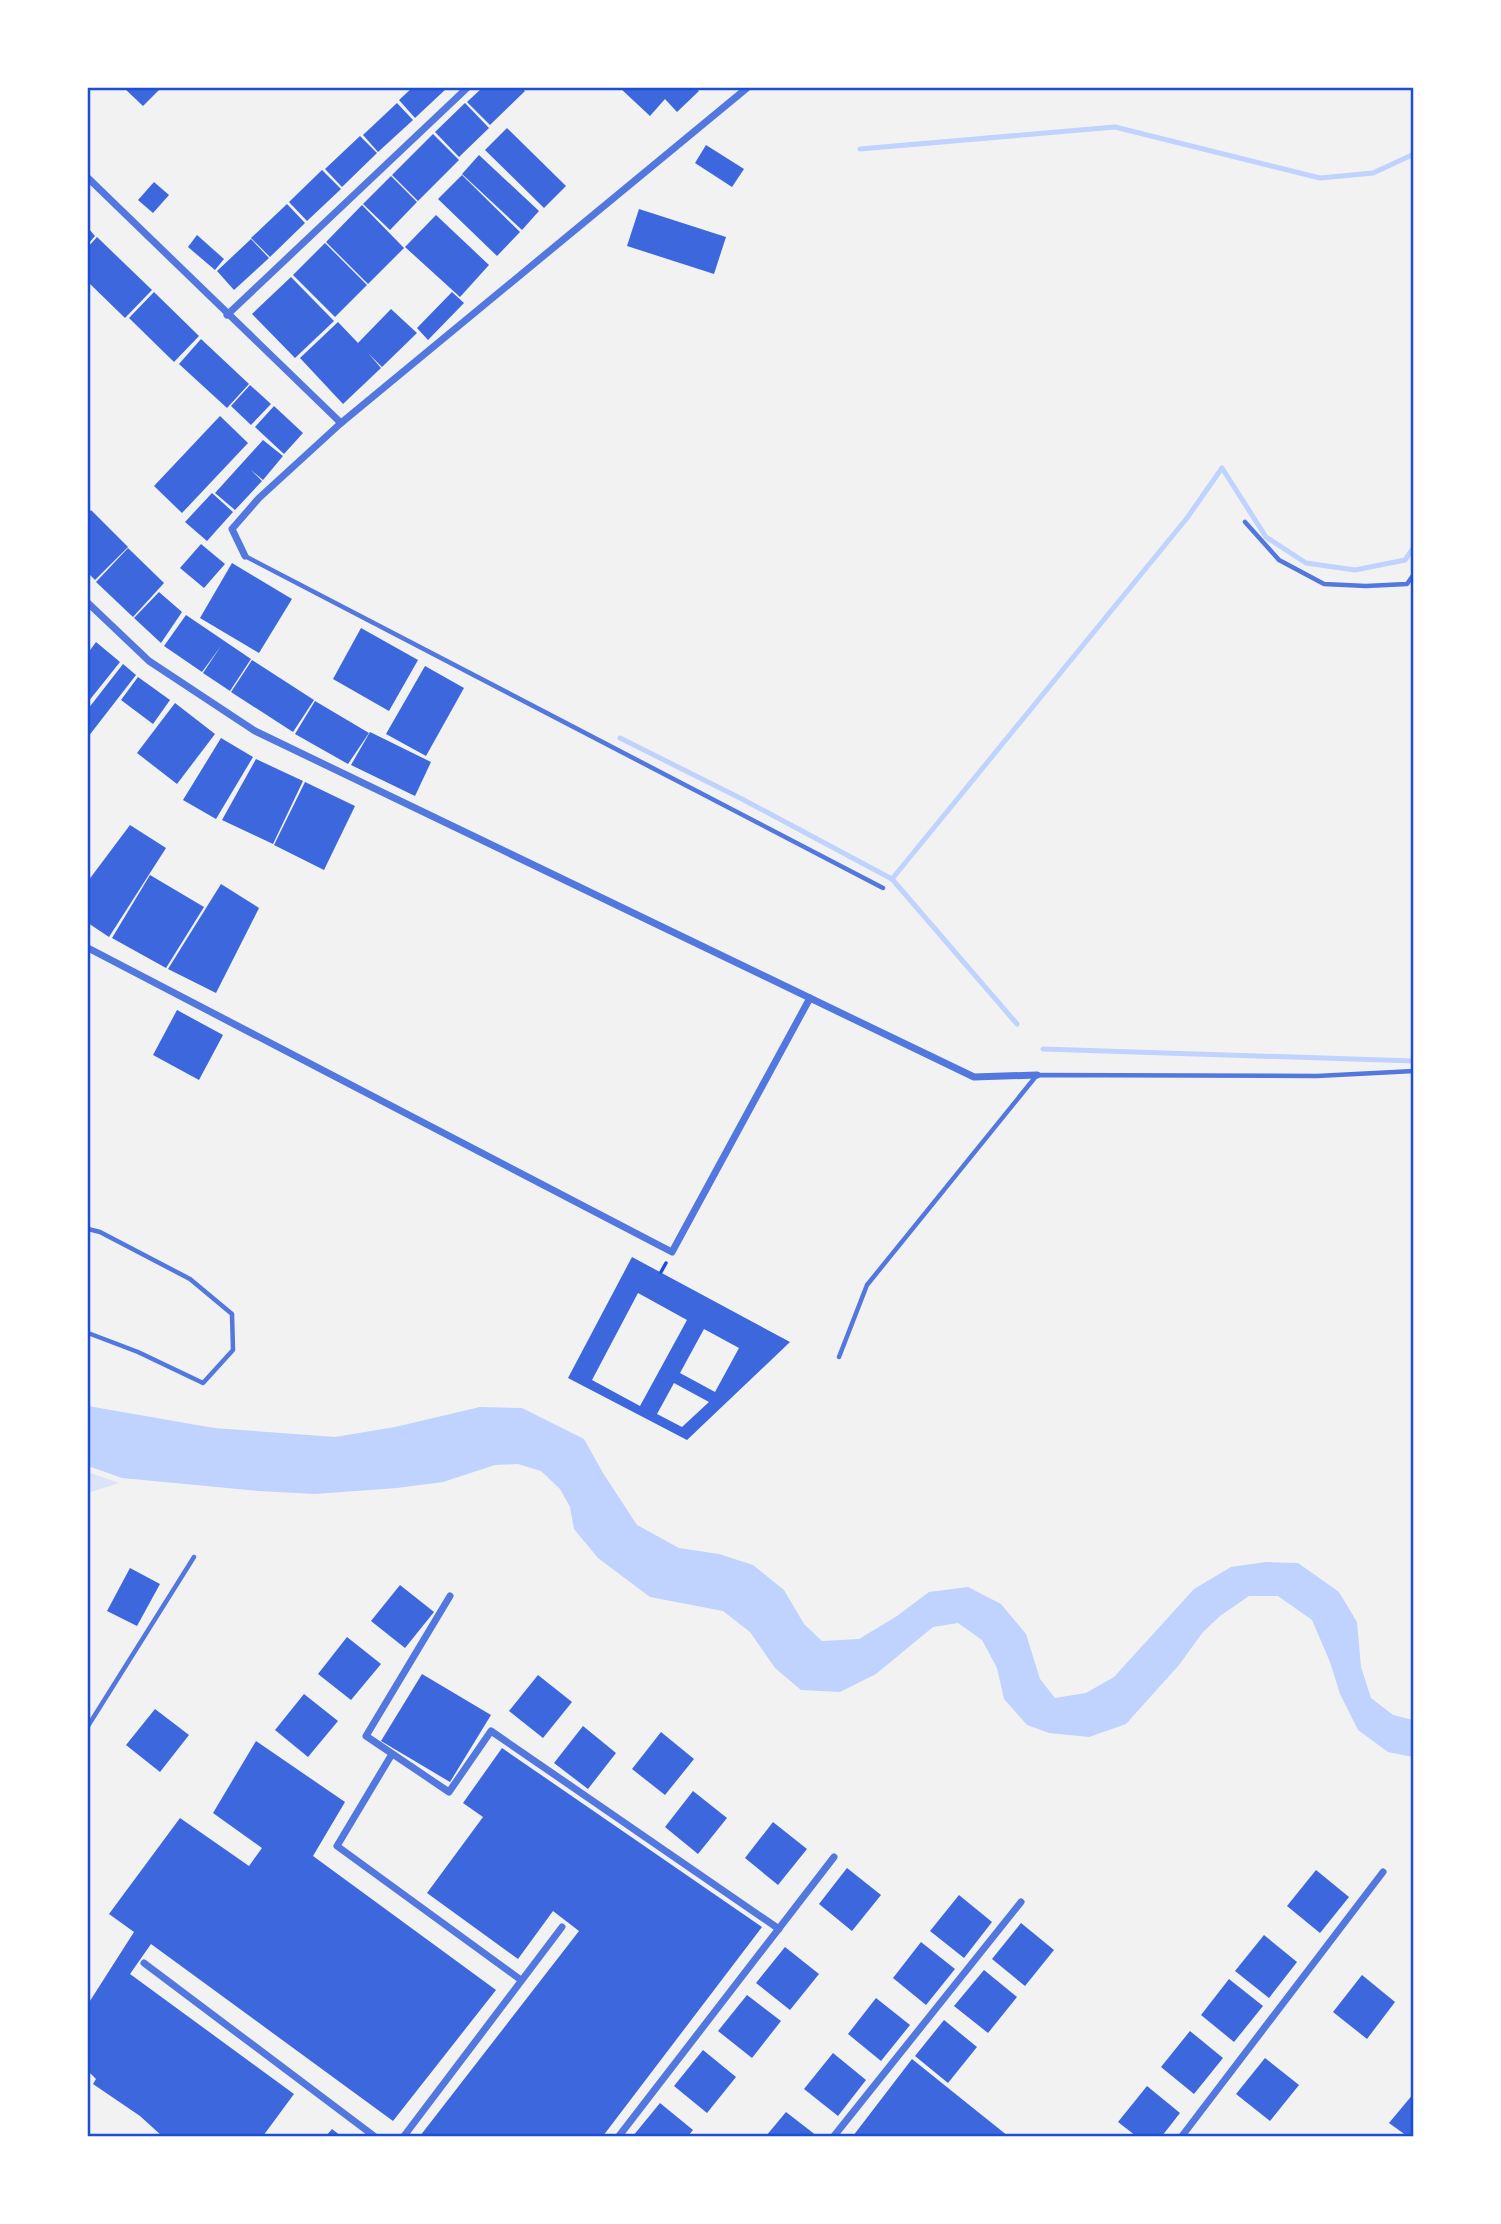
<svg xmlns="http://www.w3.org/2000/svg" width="1501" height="2224" viewBox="0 0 1501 2224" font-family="'DejaVu Sans',sans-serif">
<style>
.green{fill:#dbe4f7}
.water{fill:#bfd3fe}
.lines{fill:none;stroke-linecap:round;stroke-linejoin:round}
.stream{stroke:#bfd3fe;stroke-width:5}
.building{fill:#3d67dc;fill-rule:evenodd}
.path{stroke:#1d4ed8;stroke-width:3.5}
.service{stroke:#5277de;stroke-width:4.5}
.minor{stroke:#5277de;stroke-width:7}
.neatline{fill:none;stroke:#1d4ed8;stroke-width:2.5}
</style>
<rect width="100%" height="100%" fill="#f2f2f2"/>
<polygon class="green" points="88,1472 119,1483 88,1493"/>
<polygon class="water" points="88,1406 214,1428 335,1437 395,1427 480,1407 522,1408 584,1439 603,1473 637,1525 679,1548 719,1554 753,1565 784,1590 804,1624 822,1641 859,1639 897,1616 929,1592 968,1587 1001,1604 1026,1634 1040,1679 1055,1698 1086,1693 1114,1677 1194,1589 1231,1567 1266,1562 1298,1563 1339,1592 1357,1622 1361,1667 1371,1698 1393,1715 1413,1720 1413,1757 1388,1752 1358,1730 1340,1694 1330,1662 1312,1620 1278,1596 1249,1596 1220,1616 1203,1632 1179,1665 1126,1724 1089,1737 1049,1733 1027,1725 1004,1699 997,1668 982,1640 958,1623 933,1627 876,1674 840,1692 801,1690 775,1668 750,1632 723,1611 650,1597 598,1558 574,1529 570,1507 560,1489 541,1471 518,1464 495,1465 443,1482 397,1488 315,1494 259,1491 122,1478 88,1466"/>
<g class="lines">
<g class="stream">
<polyline points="860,149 1115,127 1320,178 1373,173 1414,154"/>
<polyline points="620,738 742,799 892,879 1017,1024"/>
<polyline points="892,879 1187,518 1222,468 1266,537 1306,563 1355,570 1405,560 1414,547"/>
<polyline points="1043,1049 1414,1061"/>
</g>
</g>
<g class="building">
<polygon points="124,88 161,88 143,106"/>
<polygon points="412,88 447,88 415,118 399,100"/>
<polygon points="482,88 521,88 525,91 490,125 467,102"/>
<polygon points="620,88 695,88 699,91 677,112 665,99 650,116"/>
<polygon points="397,103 413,120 378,152 363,135"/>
<polygon points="465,103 489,128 459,157 435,132"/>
<polygon points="507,128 566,186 544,208 485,150"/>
<polygon points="433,134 459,160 418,201 392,175"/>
<polygon points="360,136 377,153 342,187 325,169"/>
<polygon points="706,145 744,169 732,187 695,163"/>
<polygon points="479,155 539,211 522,230 462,174"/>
<polygon points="322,170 341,189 307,221 289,202"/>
<polygon points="462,175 520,232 497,256 438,199"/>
<polygon points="391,176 417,202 390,230 363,204"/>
<polygon points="154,182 169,195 153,213 138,200"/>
<polygon points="287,204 305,223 270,257 251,238"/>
<polygon points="362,205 404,248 368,284 326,242"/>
<polygon points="639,209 726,237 714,274 627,246"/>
<polygon points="436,215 489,265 460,297 405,247"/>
<polygon points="88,228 95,236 88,244"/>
<polygon points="197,235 224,259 215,270 188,247"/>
<polygon points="97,237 152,290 125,318 88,282 88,247"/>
<polygon points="251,239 269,258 234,290 217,271"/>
<polygon points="325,243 367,285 335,317 293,275"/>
<polygon points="291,277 334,321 295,358 252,314"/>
<polygon points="154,292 199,336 174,362 129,318"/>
<polygon points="452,292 464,303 428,340 417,328"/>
<polygon points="391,309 417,333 382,367 368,353 381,368 343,404 300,358 338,322 358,343"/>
<polygon points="201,339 249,384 227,408 179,364"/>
<polygon points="250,385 271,404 251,425 231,406"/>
<polygon points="274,406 303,433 284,454 255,427"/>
<polygon points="220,416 248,443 182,513 154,486"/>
<polygon points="263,440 283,456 263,480 251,470 262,481 235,510 215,493"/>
<polygon points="212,493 233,512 207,541 185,522"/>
<polygon points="91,510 128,547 95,580 88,573 88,514"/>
<polygon points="201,544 225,564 204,588 180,568"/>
<polygon points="128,548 164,583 133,617 96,582"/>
<polygon points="232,563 292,599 259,653 200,618"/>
<polygon points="159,592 182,612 161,643 134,618"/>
<polygon points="186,615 251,659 230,691 203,673 221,646 202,672 164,646"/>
<polygon points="361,628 418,660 389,711 333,679"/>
<polygon points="96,642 120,662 88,702 88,653"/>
<polygon points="252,660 314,700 293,732 231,692"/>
<polygon points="123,664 136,675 88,737 88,709"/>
<polygon points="425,666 464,688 426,756 386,734"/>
<polygon points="138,677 170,700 153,724 121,700"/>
<polygon points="315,701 369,733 348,764 295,734"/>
<polygon points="175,703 215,734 177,784 137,753"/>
<polygon points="370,732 431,762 415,796 351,765"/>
<polygon points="221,738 253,757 216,819 183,800"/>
<polygon points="256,759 303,781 273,844 222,820"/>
<polygon points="305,782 355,806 324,870 274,845"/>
<polygon points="130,825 166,848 109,937 88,923 88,881"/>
<polygon points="150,875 204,907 166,968 112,938"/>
<polygon points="221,884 259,908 216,993 168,969"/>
<polygon points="177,1010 223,1035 199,1080 153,1055"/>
<path d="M632 1257 790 1342 687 1440 568 1378ZM638 1293 687 1320 640 1406 592 1380ZM704 1329 739 1348 715 1392 680 1373ZM674 1383 709 1402 682 1427 657 1414Z"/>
<polygon points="130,1568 160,1584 137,1626 107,1611"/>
<polygon points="400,1585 434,1612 405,1648 371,1621"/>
<polygon points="347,1637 381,1664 351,1700 318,1674"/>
<polygon points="422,1674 491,1715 450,1782 381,1741"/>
<polygon points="538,1675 572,1702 543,1738 509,1711"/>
<polygon points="304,1694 338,1721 308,1757 275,1730"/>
<polygon points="155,1709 189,1735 160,1772 126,1745"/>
<polygon points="583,1726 616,1753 588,1789 554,1763"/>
<polygon points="661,1732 694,1759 665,1795 632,1769"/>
<polygon points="256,1741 345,1802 313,1856 496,1990 393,2121 151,1944 130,1974 294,2094 263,2136 162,2136 140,2116 93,2084 96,2079 88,2071 88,2004 134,1932 109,1914 180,1818 249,1866 262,1848 213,1813"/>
<polygon points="502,1748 762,1927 603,2136 420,2136 579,1931 553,1911 518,1959 427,1893 483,1817 463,1803"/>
<polygon points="693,1791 727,1818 698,1854 665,1827"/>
<polygon points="773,1822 807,1849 778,1885 745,1858"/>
<polygon points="847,1868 881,1895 852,1931 819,1904"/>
<polygon points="1316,1870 1349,1897 1320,1933 1287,1906"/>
<polygon points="959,1895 992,1922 964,1958 930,1931"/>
<polygon points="1021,1923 1054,1950 1025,1986 992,1959"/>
<polygon points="1264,1935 1297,1962 1269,1998 1235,1971"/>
<polygon points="921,1942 955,1969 926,2005 893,1978"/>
<polygon points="785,1947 819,1974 790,2010 756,1983"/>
<polygon points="984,1970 1017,1997 988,2033 954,2006"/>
<polygon points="1362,1975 1395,2002 1367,2039 1333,2012"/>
<polygon points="1229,1979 1263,2006 1234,2042 1201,2015"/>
<polygon points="747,1995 781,2021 752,2058 718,2031"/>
<polygon points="876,1998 910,2025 881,2061 848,2034"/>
<polygon points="944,2020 977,2047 948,2083 915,2056"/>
<polygon points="1190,2031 1223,2058 1194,2094 1161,2067"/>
<polygon points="703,2050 736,2077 707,2113 674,2086"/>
<polygon points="833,2053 866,2080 838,2116 804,2089"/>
<polygon points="1265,2058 1299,2085 1270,2121 1236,2094"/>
<polygon points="912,2059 958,2096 1008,2136 853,2136"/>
<polygon points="1147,2086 1180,2113 1162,2136 1136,2136 1118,2122"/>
<polygon points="1414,2093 1414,2136 1407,2136 1389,2123"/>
<polygon points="660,2103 693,2130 688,2136 633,2136"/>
<polygon points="786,2112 817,2136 766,2136"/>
<polygon points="332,2129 341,2136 326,2136"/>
</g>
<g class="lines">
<polyline class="path" points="661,1272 666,1263"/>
<g class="service">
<polyline points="1245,522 1279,560 1324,584 1366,586 1407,584 1414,574"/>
<polyline points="245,556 883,888"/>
<polyline points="88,1229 100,1232 190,1279 232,1314 233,1350 203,1383 138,1352 88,1333"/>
<polyline points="839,1357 867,1285 1037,1075 1317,1076 1414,1071"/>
<polyline points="88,1726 194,1557"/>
</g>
<g class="minor">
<polyline points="88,178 341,423"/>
<polyline points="227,315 467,88"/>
<polyline points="245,556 232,529 259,498 341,423 747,88"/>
<polyline points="88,603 149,661 255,731 974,1077 1037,1075"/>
<polyline points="88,948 672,1252 810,998"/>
<polyline points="450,1596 366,1736 449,1792 491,1731 779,1929"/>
<polyline points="392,1754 337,1846 521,1980"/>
<polyline points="144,1963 374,2136"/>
<polyline points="404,2136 562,1927"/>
<polyline points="619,2136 834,1857"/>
<polyline points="834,2136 1021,1902"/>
<polyline points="1182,2136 1383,1872"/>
</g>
</g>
<rect width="1501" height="2224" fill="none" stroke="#ffffff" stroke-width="178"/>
<rect x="89" y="89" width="1323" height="2046" class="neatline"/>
</svg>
